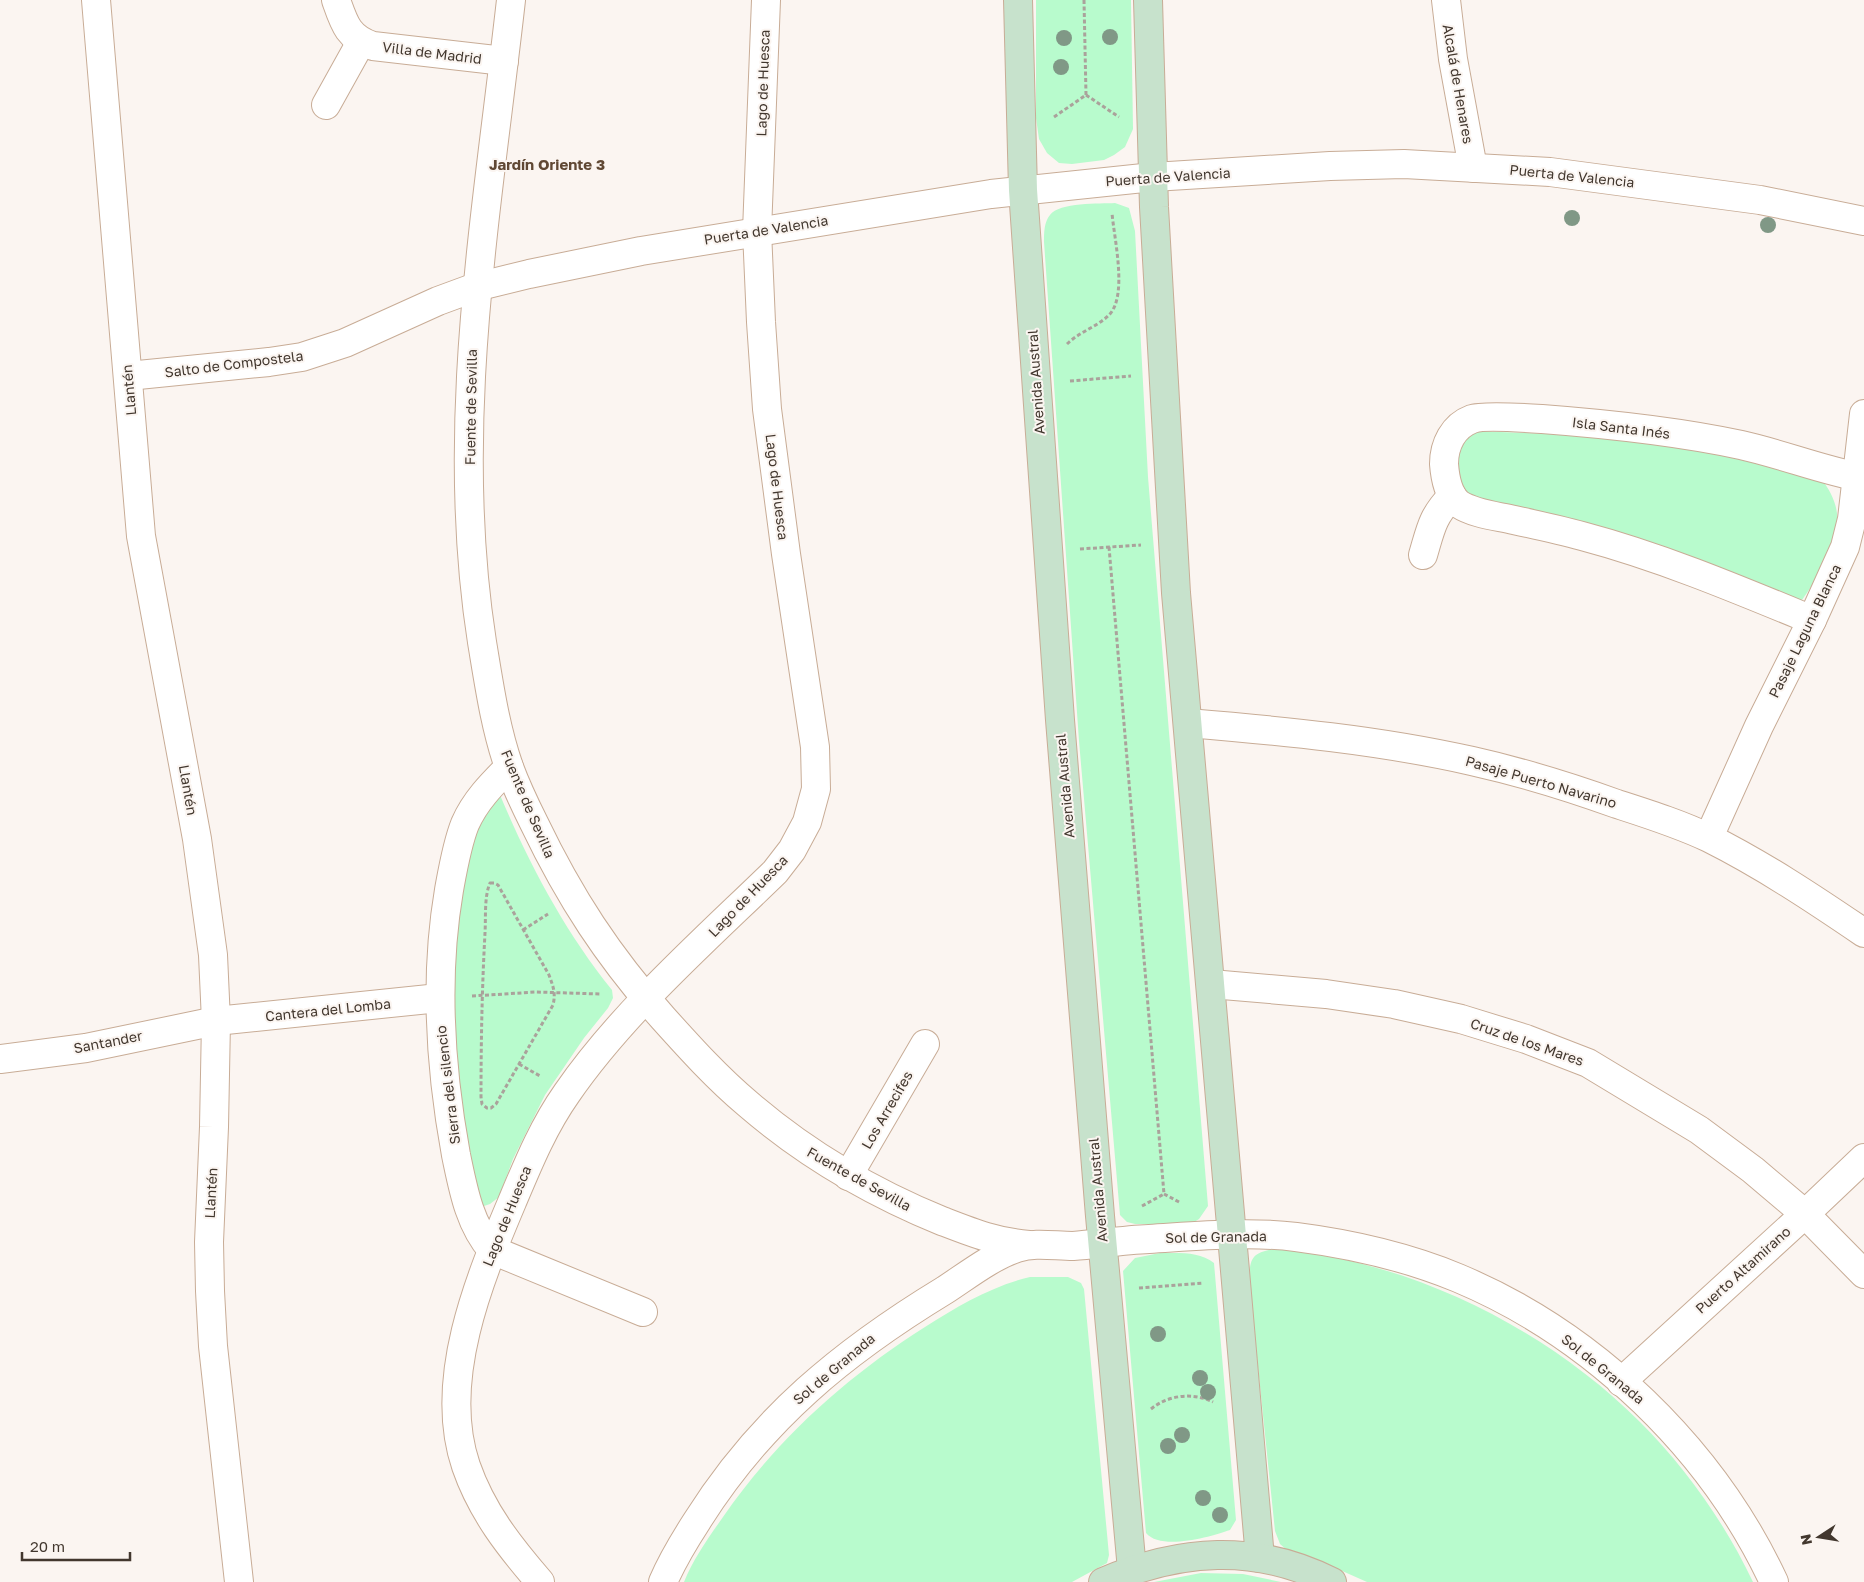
<svg xmlns="http://www.w3.org/2000/svg" width="1864" height="1582" viewBox="0 0 1864 1582" font-family="'Golos Text',sans-serif">
<style>
.green{fill:#b8fbcd}
.lines{fill:none;stroke-linecap:round;stroke-linejoin:round}
.minor-casing{stroke:#c8ac96;stroke-width:30}
.secondary-casing{stroke:#c8ac96;stroke-width:30}
.path{stroke:#aaa29b;stroke-width:3;stroke-dasharray:4 2.5;stroke-linecap:butt}
.minor{stroke:#fff;stroke-width:28}
.secondary{stroke:#c7e2cc;stroke-width:28}
.tree{fill:#809886}
.labels{text-anchor:middle;stroke-width:4;stroke-linejoin:round;paint-order:stroke}
.street-label{font-size:14px;fill:#42372e;stroke:#fbf5f1}
.neighbourhood-label{font-size:15px;font-weight:bold;fill:#604834;stroke:#fbf5f1}
</style>
<rect width="100%" height="100%" fill="#fbf5f1"/>
<g class="green">
<polygon points="1036,0 1131,0 1133,129 1125,147 1114,155 1104,160 1072,164 1059,163 1047,153 1039,139 1036,118"/>
<path d="M1115 203 1129 208 1135 231 1148 477 1208 1206 1199 1219 1191 1224H1135L1127 1222 1120 1215 1079 741 1044 242C1044 233 1044 222 1050 215 1059 202 1100 204 1115 203Z"/>
<path d="M1474 431 1553 434 1643 441 1716 452 1822 480C1831 491 1839 508 1837 523 1835 545 1815 583 1802 600L1794 601 1735 573 1673 551 1476 502 1459 485 1457 447Z"/>
<path d="M500 795C529 864 565 932 612 990L613 998 608 1008 584 1038 545 1095 513 1159 499 1197 490 1204 481 1207 468 1169 455 1078 452 939 475 828Z"/>
<path d="M1273 1249C1407 1259 1545 1327 1640 1422 1686 1468 1725 1523 1753 1582H1367L1322 1562 1288 1551 1280 1544 1275 1531 1249 1280C1250 1259 1251 1253 1273 1249Z"/>
<path d="M1160 1253C1179 1253 1199 1251 1214 1263L1236 1520 1230 1530C1210 1537 1161 1551 1146 1533L1123 1271 1135 1258Z"/>
<path d="M1030 1277H1068L1081 1283 1084 1289 1109 1555 1107 1563 1072 1582H684C693 1559 709 1537 723 1517 776 1440 846 1377 925 1327 958 1306 992 1286 1030 1277Z"/>
<polygon points="1201,1573 1243,1574 1281,1582 1154,1582"/>
</g>
<g class="lines">
<defs>
<g id="minor">
<polyline points="96,0 141,536 197,839 213,955 216,1021 214,1127 209,1242 210,1291 213,1346 239,1582"/>
<path d="M336 0C344 23 348 38 373 46L504 61"/>
<path d="M511 0C487 214 448 426 482 642 489 684 495 727 509 767 516 786 525 805 534 823 570 898 608 956 663 1018 690 1048 717 1078 748 1104 806 1154 871 1192 942 1221 973 1233 995 1242 1029 1245"/>
<polyline points="1446,0 1453,59 1473,168"/>
<polyline points="326,105 361,42"/>
<polyline points="128,376 269,362 302,357 345,343 438,301 476,287 529,274 641,251 991,194 1153,177 1330,166 1404,164 1550,172 1760,200 1864,221"/>
<path d="M1423 555C1431 528 1432 517 1452 496"/>
<path d="M1812 620C1737 589 1661 557 1582 536 1560 530 1537 525 1514 520 1497 516 1474 514 1459 504 1448 495 1445 477 1444 464 1444 445 1453 426 1472 419 1483 415 1527 418 1542 419 1608 424 1676 431 1741 445 1782 454 1824 471 1864 478"/>
<path d="M1188 723C1283 731 1379 740 1472 761 1521 772 1570 787 1617 804 1648 814 1680 824 1709 838 1763 865 1814 899 1864 933"/>
<path d="M509 767C492 784 475 801 465 824 457 844 453 868 449 890 434 978 440 1068 456 1155 463 1188 469 1224 492 1250L643 1312"/>
<polyline points="1709,837 1759,726 1812,620 1845,547 1852,519 1864,414"/>
<polyline points="1211,984 1326,994 1394,1004 1461,1019 1526,1039 1588,1063 1699,1130 1753,1170 1805,1214 1864,1274"/>
<polyline points="0,1059 86,1048 216,1021 439,998"/>
<polyline points="848,1176 925,1044"/>
<polyline points="1621,1382 1805,1214 1864,1158"/>
<path d="M540 1582C509 1546 482 1512 466 1466 437 1381 479 1280 512 1202 528 1164 543 1127 567 1093 622 1013 705 940 775 872L792 850 807 822 816 789 815 747 786 554 767 409 761 322 757 231 766 0"/>
<path d="M663 1582C672 1561 684 1541 697 1521 761 1419 843 1352 945 1290 968 1275 992 1256 1017 1248 1035 1242 1054 1246 1073 1246 1098 1244 1124 1240 1149 1239 1198 1236 1248 1231 1296 1237 1351 1244 1407 1257 1458 1278 1594 1335 1712 1449 1774 1582"/>
</g>
<g id="secondary">
<polyline points="1018,0 1023,190 1060,720 1100,1216 1132,1570"/>
<polyline points="1148,0 1154,207 1176,593 1260,1558"/>
<path d="M1103 1582C1180 1549 1255 1543 1332 1582"/>
</g>
</defs>
<use href="#minor" class="minor-casing"/>
<use href="#secondary" class="secondary-casing"/>
<g class="path">
<polyline points="1084,0 1086,95"/>
<polyline points="1086,95 1119,117"/>
<polyline points="1054,117 1086,95"/>
<path d="M1067 344C1079 332 1097 327 1109 315 1128 296 1114 238 1112 213"/>
<polyline points="1070,381 1131,376"/>
<polyline points="1109,547 1164,1194"/>
<polyline points="1080,549 1141,545"/>
<path d="M490 883H494L498 885 549 975C553 986 556 993 553 1005L496 1104 491 1108H487L482 1104 481 1097C481 1042 482 988 485 933 486 917 484 897 490 883Z"/>
<polyline points="523,930 548,914"/>
<polyline points="472,996 536,992 601,994"/>
<polyline points="519,1064 540,1076"/>
<polyline points="1164,1194 1181,1203"/>
<polyline points="1142,1206 1164,1194"/>
<polyline points="1139,1288 1203,1283"/>
<path d="M1151 1409C1168 1395 1193 1392 1213 1402"/>
</g>
<use href="#minor" class="minor"/>
<use href="#secondary" class="secondary"/>
</g>
<g class="tree">
<circle cx="1110" cy="37" r="8"/>
<circle cx="1064" cy="38" r="8"/>
<circle cx="1061" cy="67" r="8"/>
<circle cx="1572" cy="218" r="8"/>
<circle cx="1768" cy="225" r="8"/>
<circle cx="1158" cy="1334" r="8"/>
<circle cx="1200" cy="1378" r="8"/>
<circle cx="1208" cy="1392" r="8"/>
<circle cx="1182" cy="1435" r="8"/>
<circle cx="1168" cy="1446" r="8"/>
<circle cx="1203" cy="1498" r="8"/>
<circle cx="1220" cy="1515" r="8"/>
</g>
<g class="labels">
<g class="street-label">
<text transform="translate(432 53) rotate(7)" y="5">Villa de Madrid</text>
<text transform="translate(763 83) rotate(-88)" y="5">Lago de Huesca</text>
<text transform="translate(1458 84) rotate(80)" y="5">Alcalá de Henares</text>
<text transform="translate(1572 176) rotate(6)" y="5">Puerta de Valencia</text>
<text transform="translate(1168 177) rotate(-4)" y="5">Puerta de Valencia</text>
<text transform="translate(766 230) rotate(-9)" y="5">Puerta de Valencia</text>
<text transform="translate(234 364) rotate(-7)" y="5">Salto de Compostela</text>
<text transform="translate(1036 382) rotate(-94)" y="5">Avenida Austral</text>
<text transform="translate(129 390) rotate(-95)" y="5">Llantén</text>
<text transform="translate(471 407) rotate(-89)" y="5">Fuente de Sevilla</text>
<text transform="translate(1621 428) rotate(7)" y="5">Isla Santa Inés</text>
<text transform="translate(777 487) rotate(83)" y="5">Lago de Huesca</text>
<text transform="translate(1805 631) rotate(-64)" y="5">Pasaje Laguna Blanca</text>
<text transform="translate(1541 782) rotate(16)" y="5">Pasaje Puerto Navarino</text>
<text transform="translate(1065 786) rotate(-95)" y="5">Avenida Austral</text>
<text transform="translate(188 790) rotate(80)" y="5">Llantén</text>
<text transform="translate(528 804) rotate(67)" y="5">Fuente de Sevilla</text>
<text transform="translate(748 896) rotate(-46)" y="5">Lago de Huesca</text>
<text transform="translate(328 1010) rotate(-6)" y="5">Cantera del Lomba</text>
<text transform="translate(108 1042) rotate(-11)" y="5">Santander</text>
<text transform="translate(1527 1042) rotate(19)" y="5">Cruz de los Mares</text>
<text transform="translate(448 1085) rotate(-97)" y="5">Sierra del silencio</text>
<text transform="translate(887 1110) rotate(-60)" y="5">Los Arrecifes</text>
<text transform="translate(859 1179) rotate(29)" y="5">Fuente de Sevilla</text>
<text transform="translate(1098 1190) rotate(-95)" y="5">Avenida Austral</text>
<text transform="translate(211 1193) rotate(-87)" y="5">Llantén</text>
<text transform="translate(507 1216) rotate(-68)" y="5">Lago de Huesca</text>
<text transform="translate(1216 1237) rotate(-1)" y="5">Sol de Granada</text>
<text transform="translate(1743 1270) rotate(-42)" y="5">Puerto Altamirano</text>
<text transform="translate(834 1369) rotate(-40)" y="5">Sol de Granada</text>
<text transform="translate(1603 1369) rotate(39)" y="5">Sol de Granada</text>
</g>
<g class="neighbourhood-label">
<text x="547" y="170">Jardín Oriente 3</text>
</g>
</g>
<g transform="translate(1819 1537) rotate(258)" stroke="#fbf5f1" stroke-width="4" paint-order="stroke">
<path d="M0-4L9 19L0 12L-9 19Z" fill="#42372e"/>
<text y="-8" font-size="14" font-weight="bold" text-anchor="middle" fill="#42372e">N</text>
</g>
<path d="M22 1552v8h108v-8" fill="none" stroke="#42372e" stroke-width="2.5"/>
<text x="30" y="1552" font-size="15" fill="#42372e" stroke="#fbf5f1" stroke-width="4" paint-order="stroke">20 m</text>
</svg>
